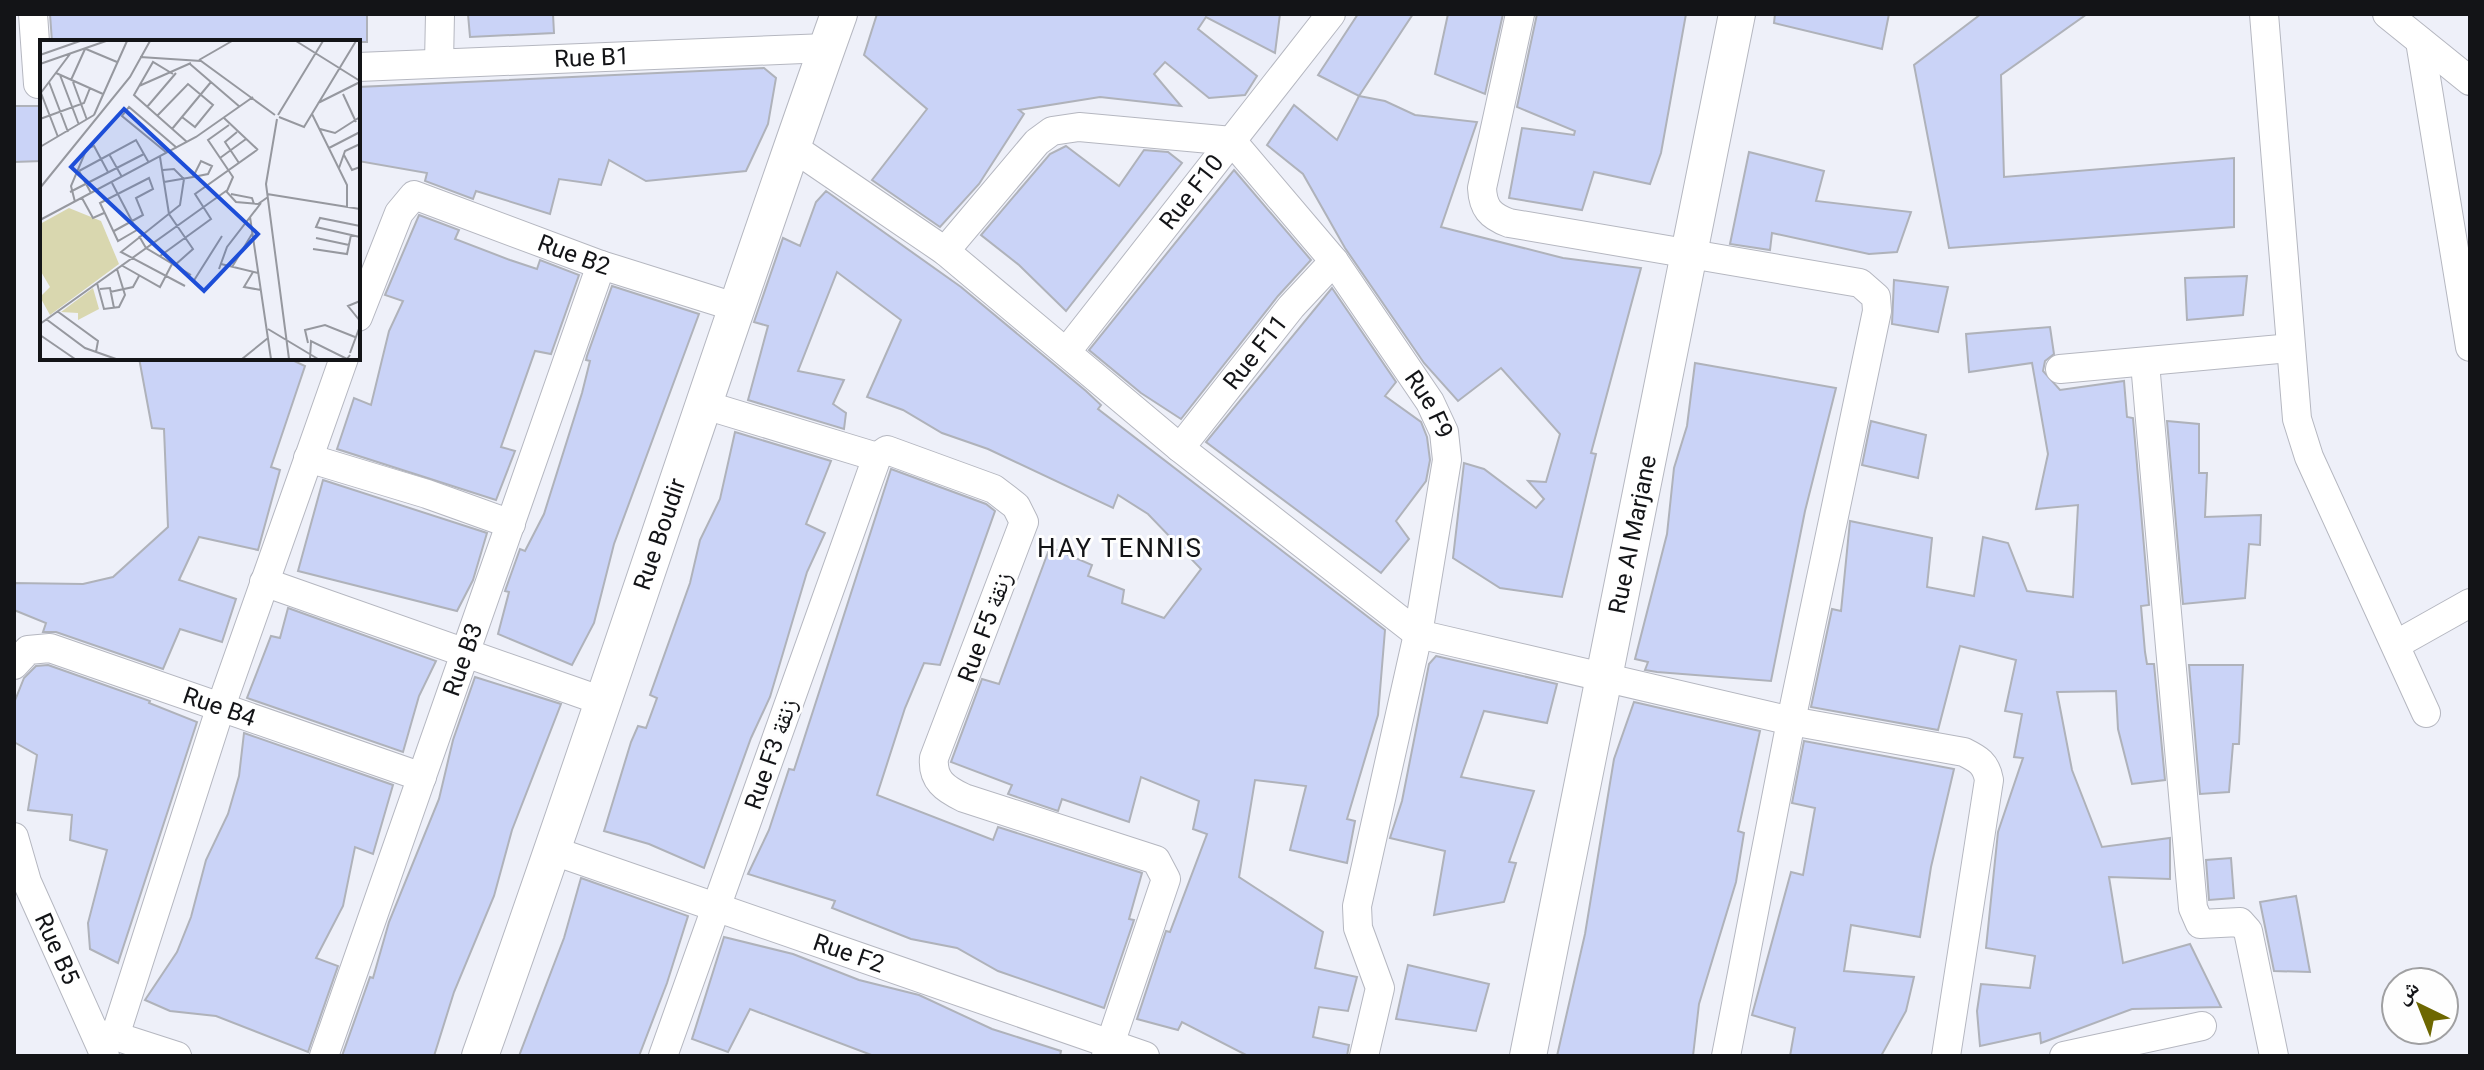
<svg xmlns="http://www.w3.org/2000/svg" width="2484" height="1070" viewBox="0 0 2484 1070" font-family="Roboto,'Noto Naskh Arabic',sans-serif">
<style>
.building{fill:#cad3f7;stroke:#afb2ba;stroke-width:2}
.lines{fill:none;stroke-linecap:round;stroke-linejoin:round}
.minor-casing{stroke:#b5b7c0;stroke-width:30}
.tertiary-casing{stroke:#b5b7c0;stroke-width:38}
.minor{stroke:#fff;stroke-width:28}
.tertiary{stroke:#fff;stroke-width:36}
.labels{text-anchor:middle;stroke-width:6;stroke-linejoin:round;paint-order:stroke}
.street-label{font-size:24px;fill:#131417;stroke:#fefefe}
.neighbourhood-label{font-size:26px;letter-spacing:2px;fill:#131417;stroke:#fefefe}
.inset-road{fill:none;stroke:#96989f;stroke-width:2}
.view{fill:#1d4ed8;fill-opacity:0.15;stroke:#1d4ed8;stroke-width:4}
.inset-edge{fill:none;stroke:#131417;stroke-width:4}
</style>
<rect width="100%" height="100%" fill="#eef0f9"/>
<g class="building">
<polygon points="50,14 367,14 367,42 52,42"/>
<polygon points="468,14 553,14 554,33 470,37"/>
<polygon points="877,14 1280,14 1275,53 1206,17 1198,29 1257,76 1245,95 1209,98 1165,62 1154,74 1181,106 1100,97 1019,110 1024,114 979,184 940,227 872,180 927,109 864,55"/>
<polygon points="1358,14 1413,14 1359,96 1318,75"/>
<polygon points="1448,14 1503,14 1485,94 1435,74"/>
<polygon points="1537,14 1686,14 1661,153 1650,184 1594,172 1582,210 1509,198 1522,128 1574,135 1575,131 1517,107"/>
<polygon points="1775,14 1889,14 1882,49 1774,23"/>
<polygon points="1981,14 2087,14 2001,75 2004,177 2234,158 2234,227 1949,248 1914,65"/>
<polygon points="764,68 776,78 768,124 746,171 646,181 609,160 601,185 559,179 550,214 476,191 473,199 425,181 427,173 358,161 358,87"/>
<polygon points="1359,96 1385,101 1415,115 1477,122 1441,227 1563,258 1641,268 1591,453 1596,454 1562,597 1500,588 1453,558 1464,463 1484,469 1536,508 1544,499 1528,481 1546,482 1560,434 1501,368 1458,401 1424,363 1345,248 1303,174 1267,145 1294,105 1337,140"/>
<polygon points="14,106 42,106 42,161 14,162"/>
<polygon points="1066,146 1119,186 1144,150 1168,152 1182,163 1066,311 1019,265 981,235 1050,154"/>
<polygon points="1749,152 1824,171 1816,201 1911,212 1897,252 1869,254 1772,233 1770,250 1730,244"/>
<polygon points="1234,170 1311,260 1278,296 1181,419 1141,393 1089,350"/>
<polygon points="826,191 961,287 1086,391 1101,405 1098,409 1385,630 1378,715 1347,819 1355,821 1347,863 1290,850 1306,786 1255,780 1239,877 1323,932 1315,968 1357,977 1348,1011 1319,1007 1313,1037 1349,1045 1347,1056 1248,1056 1182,1022 1178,1030 1137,1019 1166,931 1170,932 1207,834 1193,829 1199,801 1141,777 1129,822 1062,799 1058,811 1008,794 1012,785 951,762 982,679 999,684 1050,547 1092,565 1088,576 1124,590 1122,603 1164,618 1201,569 1148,514 1118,495 1113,508 988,449 942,433 903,410 867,397 901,320 837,272 798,371 844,380 833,404 846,413 844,429 748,400 768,326 754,322 783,238 800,246 816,202"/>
<polygon points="419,215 459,230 455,239 510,260 537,269 540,260 579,275 551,354 535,351 501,447 515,451 496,500 337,449 354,398 371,405 389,331 403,301 385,295"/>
<polygon points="2247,276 2243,315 2187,320 2185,278"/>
<polygon points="1894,280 1948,287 1938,332 1892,324"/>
<polygon points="612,286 699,314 614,544 594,623 572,665 498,634 509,592 505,591 520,549 525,551 544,514 582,393 590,361 586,360 587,356"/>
<polygon points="1332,288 1396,382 1385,396 1421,422 1427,437 1430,460 1426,481 1396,521 1409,539 1381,573 1206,442"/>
<polygon points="2050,327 2054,354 2045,361 2043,371 2060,390 2124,381 2127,417 2133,418 2149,605 2141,606 2145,652 2147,664 2154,664 2165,780 2132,784 2118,729 2116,691 2057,692 2072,770 2102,847 2170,838 2170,879 2109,877 2123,963 2190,944 2221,1007 2132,1009 2041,1043 2040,1033 1980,1046 1977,1011 1981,984 2030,988 2035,956 1986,948 1998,832 2023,758 2014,757 2022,714 2005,711 2016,660 1960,646 1938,730 1811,707 1832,609 1841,611 1850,521 1932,538 1927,587 1974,596 1983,537 2008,543 2027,591 2073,597 2078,505 2036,509 2048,454 2032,363 1969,372 1966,334"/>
<polygon points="139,358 288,358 305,366 271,467 280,470 258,550 199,537 179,580 236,599 222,642 180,629 163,669 56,632 43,632 46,623 14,610 14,583 83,584 113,577 168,527 164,429 152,428"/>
<polygon points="1695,363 1836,388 1805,511 1771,681 1657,672 1645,670 1648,662 1635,659 1667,534 1674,468 1687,426"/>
<polygon points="1871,421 1926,435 1918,478 1862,465"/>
<polygon points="2167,421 2199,424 2199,473 2207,473 2205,517 2261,515 2260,545 2249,544 2245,598 2183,604"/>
<polygon points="735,432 831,461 806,524 825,533 807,572 770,697 751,738 704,868 649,844 604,831 631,742 638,726 646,728 657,698 650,695 690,583 700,540 720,499"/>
<polygon points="891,469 986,504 995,511 940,665 924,663 905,708 877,795 993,840 998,827 1142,873 1129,919 1134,920 1104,1008 998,971 957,948 911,939 832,908 835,901 748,874 769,830 789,769 794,770"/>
<polygon points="323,480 487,533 473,580 457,611 298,571"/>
<polygon points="288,608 436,661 419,696 403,752 247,698 271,636 280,638"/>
<polygon points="1436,656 1557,684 1547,723 1484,711 1461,777 1534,791 1509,862 1516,863 1504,902 1434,915 1445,851 1390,838 1402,801 1429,664"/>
<polygon points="48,665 150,701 149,703 197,722 118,963 90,949 88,923 107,850 70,840 72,815 28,810 37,755 14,742 14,703 24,678 36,666"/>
<polygon points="2189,665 2243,665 2239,744 2233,744 2229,792 2200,794"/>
<polygon points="475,677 561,704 512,830 494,896 454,992 434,1056 342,1056 370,977 373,978 389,922 439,799 453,740"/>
<polygon points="1634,702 1760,731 1738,831 1744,833 1736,882 1699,1004 1693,1056 1557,1056 1585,934 1614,759"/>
<polygon points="244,733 393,785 373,854 355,847 343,906 316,958 338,966 308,1052 216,1016 170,1011 145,1000 177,952 191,917 206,860 228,814 239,776"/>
<polygon points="1804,741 1954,769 1931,867 1920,937 1851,925 1844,971 1914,977 1906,1011 1881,1056 1790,1056 1795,1028 1752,1015 1791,872 1803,875 1815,808 1792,803"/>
<polygon points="2231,858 2234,898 2209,900 2206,860"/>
<polygon points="581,878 688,916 667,983 639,1056 519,1056 564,938"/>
<polygon points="2296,896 2310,972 2274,971 2260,902"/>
<polygon points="724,937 793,954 859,980 919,995 992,1029 1061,1051 1060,1056 874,1056 750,1009 728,1052 692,1039"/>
<polygon points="1408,965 1489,984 1476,1031 1396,1019"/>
</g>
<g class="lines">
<defs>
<g id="minor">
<polyline points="33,14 38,84 42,84"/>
<path d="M1520 14 1482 188C1483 208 1490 216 1509 223L1860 283 1876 297 1877 311 1791 721 1726 1056"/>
<polyline points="2264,14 2297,419 2309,457 2426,713"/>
<polyline points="2387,14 2470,81"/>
<polyline points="2420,41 2470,347"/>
<polyline points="439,63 440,14"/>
<path id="s1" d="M358 67 827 48"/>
<path d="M791 146 945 251 1180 448 1418 634 1791 721 1964 752C1978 759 1986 763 1989 780L1946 1056"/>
<path id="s2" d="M945 251 1037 142 1052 131 1079 127 1232 141 1334 261 1430 402 1444 432 1447 460 1418 634 1357 906 1358 928 1380 988 1364 1056"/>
<path id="s3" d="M358 317 399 213 414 195 601 265 735 307"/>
<path id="s4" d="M1067 351 1331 14"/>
<polyline points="2145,363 2193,908 2200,924 2240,922 2248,931 2274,1056"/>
<polyline points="2060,369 2291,348"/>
<polyline points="705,405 877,457"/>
<path id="s5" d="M1180 448 1291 307 1334 261"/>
<polyline points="308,458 427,494 511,524"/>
<polyline points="264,582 605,702"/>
<polyline points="2397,644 2470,603"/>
<path id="s6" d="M14 665 28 650 50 648 422 777"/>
<path id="s7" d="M14 837 27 882 105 1056"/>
<path id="s8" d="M554 851 1145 1056"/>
<polyline points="97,1034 115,1036 220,709 344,358"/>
<polyline points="115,1036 177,1056"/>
<path id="s9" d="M324 1056 601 265"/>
<path d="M663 1056 877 457 887 450 994 489 1016 506 1024 522 934 758C932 780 945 789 964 798L1156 860 1166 879 1106 1056"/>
<polyline points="2064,1056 2202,1026"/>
</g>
<g id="tertiary">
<path id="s10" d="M480 1056C604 710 715 360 839 14"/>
<path id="s11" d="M1528 1056 1737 14"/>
</g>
</defs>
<use href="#minor" class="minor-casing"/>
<use href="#tertiary" class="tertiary-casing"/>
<use href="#minor" class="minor"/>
<use href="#tertiary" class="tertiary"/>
</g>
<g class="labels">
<g class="street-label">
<text dy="8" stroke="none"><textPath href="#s1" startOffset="234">Rue B1</textPath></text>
<text dy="8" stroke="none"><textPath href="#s4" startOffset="202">Rue F10</textPath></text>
<text dy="8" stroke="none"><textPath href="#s3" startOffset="306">Rue B2</textPath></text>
<text dy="8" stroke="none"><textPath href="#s5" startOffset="122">Rue F11</textPath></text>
<text dy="8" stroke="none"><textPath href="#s2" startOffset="672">Rue F9</textPath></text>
<text dy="8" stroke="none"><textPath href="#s11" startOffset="532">Rue Al Marjane</textPath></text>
<text dy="8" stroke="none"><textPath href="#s10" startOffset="552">Rue Boudir</textPath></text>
<text transform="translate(985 627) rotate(-70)" y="8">Rue F5 زنقة</text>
<text dy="8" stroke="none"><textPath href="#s9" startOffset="420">Rue B3</textPath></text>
<text dy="8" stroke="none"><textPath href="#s6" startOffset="222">Rue B4</textPath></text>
<text transform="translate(771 754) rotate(-71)" y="8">Rue F3 زنقة</text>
<text dy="8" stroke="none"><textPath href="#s7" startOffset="120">Rue B5</textPath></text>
<text dy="8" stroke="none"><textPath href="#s8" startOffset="312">Rue F2</textPath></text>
</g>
<g class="neighbourhood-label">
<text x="1120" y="557">HAY TENNIS</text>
</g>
</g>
<g transform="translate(40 40)">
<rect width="320" height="320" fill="#eef0f9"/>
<path d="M29 168 61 181 79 224 10 275 0 257 10 247 0 230V184ZM53 248 59 269 38 280V273L21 272Z" fill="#d9d7af"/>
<path class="inset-road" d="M256 1 320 41M46 9 77 22M0 15 40 1M100 17 161 21 235 75M159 20 192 1M0 24 66 1M150 24 200 67M16 33 63 54M133 34 113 22 94 55 147 102M20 35 39 85M31 40 45 9M9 42 28 92M33 42 47 80M99 46 151 23M1 53 18 97M0 54 30 14M303 54 316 82M278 63 320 42M107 67 136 33M272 74 307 145V167M54 75 87 1M238 75 283 1M117 76 148 44 173 65 155 87 142 77M239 77 264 87 316 1M184 78 218 110M0 79 44 63 50 48M237 79 226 144 249 319M132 89 171 42M280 89 295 93 320 77M197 92 185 102 199 123M0 107 54 75M289 108 320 92M127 113 82 76 89 67 137 108M69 114 82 137M304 115 312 130 320 127M120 117 129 174 153 209 135 225M180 118 206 99M299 128 305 111 320 104M123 130 134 129 144 139 140 165 81 212 145 246M39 131 96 100 109 123M39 131 51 153M124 142 153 137 168 134 172 126 161 121 153 137M72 143 93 183M0 148 90 37 110 1M187 151 193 137 168 100 189 85M30 152 104 114M191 154 212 158 214 164M227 154 320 169M42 158 53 178 64 173M35 162 31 146 47 108 54 106 68 132M210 177 231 319M0 180 156 97 213 57M320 186 280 178 276 187 320 197M74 191 103 175 96 158 113 149 109 138 60 163 78 201 97 190M99 196 106 208 151 235M276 198 309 205M273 209 307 214 311 195M120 216 171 179 155 154 217 110M181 224 218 233M81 225 120 247 132 224M192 227 212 194M179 229 187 207 221 163M213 232 204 247 221 250M153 242 182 196M57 243 64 269 79 267 85 255 77 229M60 249 70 248 74 268M70 252 93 247 99 236M320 261 308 266 320 281M17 271 58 301 56 312M6 279 45 308 76 319M0 284 186 151 196 162 218 164 228 157M228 289 278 319M0 295 35 319M268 303 265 290 285 285 315 297M310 313 320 286M202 319 228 298M270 319 271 301 307 319 310 315"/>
<path class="view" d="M84 69 218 194 164 251 31 127Z"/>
<rect width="320" height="320" class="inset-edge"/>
</g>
<rect width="2484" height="1070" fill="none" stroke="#131417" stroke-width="32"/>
<g transform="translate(2420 1006) rotate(317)"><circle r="38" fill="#fefefe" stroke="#a0a0a2" stroke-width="2"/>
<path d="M0-6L14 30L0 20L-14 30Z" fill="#6d6700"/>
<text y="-12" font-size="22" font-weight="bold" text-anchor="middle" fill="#131417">ش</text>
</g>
</svg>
